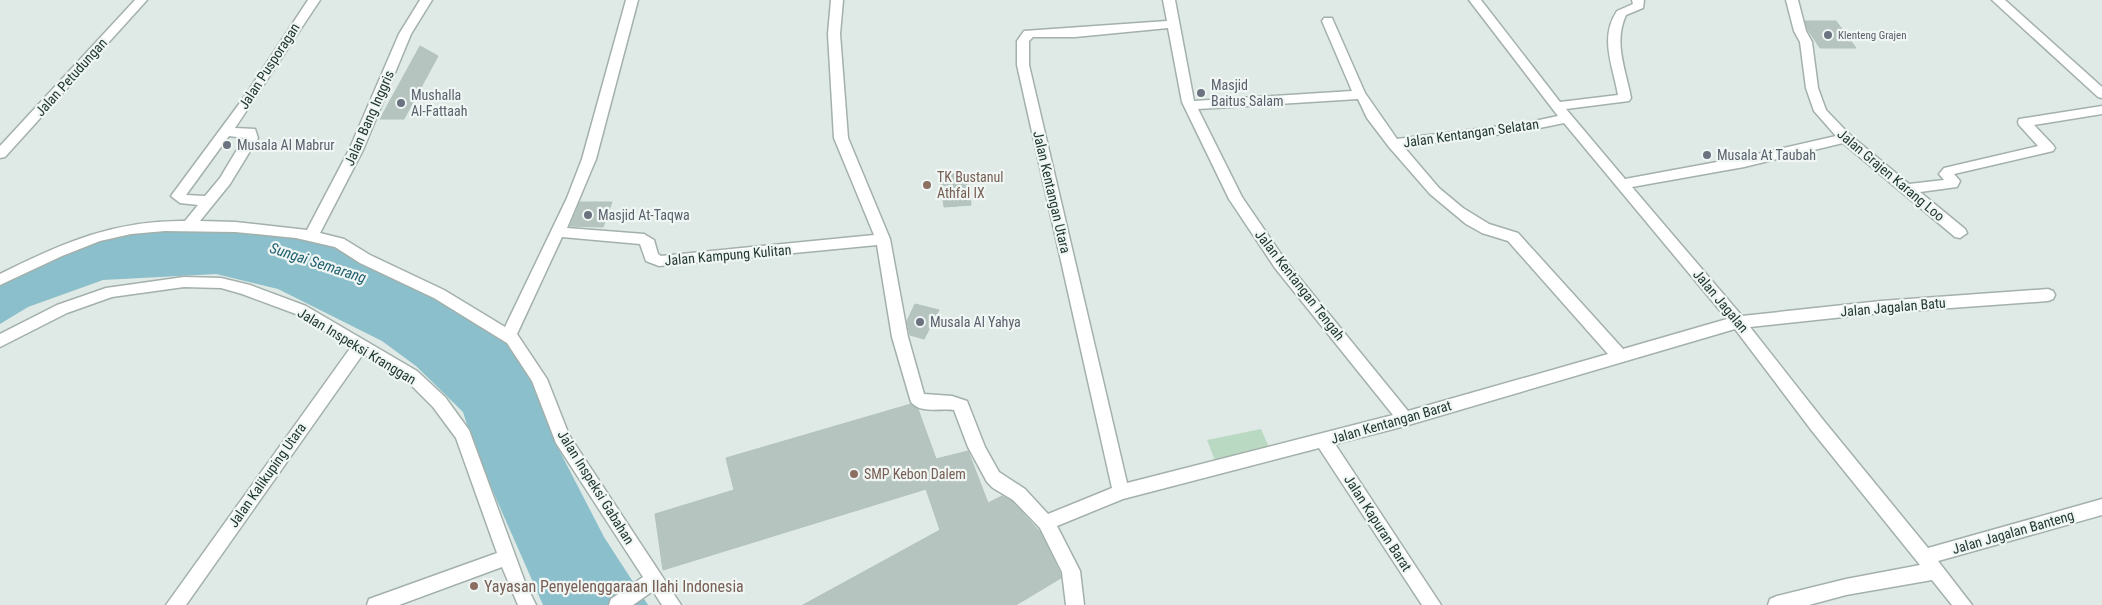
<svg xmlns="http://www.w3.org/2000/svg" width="2102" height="605" viewBox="0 0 2102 605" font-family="'Roboto Condensed',sans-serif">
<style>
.green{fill:#bad9c3}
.water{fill:#8bbfcb}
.building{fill:#b5c4be;stroke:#b2c2bc}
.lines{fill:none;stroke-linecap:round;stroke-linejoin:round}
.street-casing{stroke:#a3b0ac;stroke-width:3}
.street{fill:#fff;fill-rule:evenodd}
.worship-dot{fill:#6b7280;stroke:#eff6f3;stroke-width:2}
.education-dot{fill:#8d6e63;stroke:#eff6f3;stroke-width:2}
.labels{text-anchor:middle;stroke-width:4.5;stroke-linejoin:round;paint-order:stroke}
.far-worship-label{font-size:11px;fill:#5b616d;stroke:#eff6f3;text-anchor:start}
.street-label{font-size:14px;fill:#223833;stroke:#eff6f3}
.worship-label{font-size:14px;fill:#5b616d;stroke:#eff6f3;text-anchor:start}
.education-label{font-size:14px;fill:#785e54;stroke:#eff6f3;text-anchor:start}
.water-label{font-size:15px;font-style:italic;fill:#215f6f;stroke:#eff6f3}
.near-education-label{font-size:16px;fill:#785e54;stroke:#eff6f3;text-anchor:start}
</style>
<rect width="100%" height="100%" fill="#dfe9e5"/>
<polygon class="green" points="1261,429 1272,454 1217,466 1207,440"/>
<polygon class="water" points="164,228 295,235 337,245 437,296 509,342 535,388 555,442 604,537 648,605 543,605 476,453 463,412 416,366 382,341 278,289 216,274 103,280 28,307 0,324 0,281 100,238"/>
<g class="building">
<polygon points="1805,21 1836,21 1856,48 1820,48 1808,30"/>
<polygon points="420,46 438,56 404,119 380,119"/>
<polygon points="967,173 971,205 944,207 940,175"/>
<polygon points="580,202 612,202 603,227 570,226"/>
<polygon points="915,304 939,310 924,339 910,335 907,321"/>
<polygon points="911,404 918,409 936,459 968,451 988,503 1002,496 1012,501 1040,532 1060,573 1061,578 1016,605 803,605 940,530 926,489 663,570 655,514 734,490 726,458"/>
</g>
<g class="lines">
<defs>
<g id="street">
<polygon points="135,0 147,0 5,157 0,158 0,146"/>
<path d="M308 0H320L235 128 255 129 258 138 230 184 200 221 235 222 307 230 349 150 399 34 420 0H432L411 34 363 150 320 233 344 239 370 255 444 290 505 327 567 198 582 159 626 0H638L596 159 567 228 644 234 654 240 658 254 661 256 874 235 834 138 828 34 831 0H843L840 34 848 138 890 239 908 337 924 394 952 396 967 401 985 447 999 472 1025 489 1048 514 1112 488 1017 65V41L1024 31 1167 21 1163 0H1175L1194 101 1352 91 1322 21 1324 18H1332L1365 93 1397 139 1525 123 1558 116 1469 0H1481L1560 102 1618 95C1613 66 1599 38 1617 11L1633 4 1632 0H1644L1643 8 1626 15C1613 43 1626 70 1631 98L1629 101 1566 109 1625 179 1744 157 1836 136 1814 111 1806 88 1800 42 1794 31 1786 0H1798L1806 31 1812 42 1818 88 1826 110 1850 135 1909 184 1944 180 1939 174 1944 168 2038 146 2019 125 2018 122 2019 119 2102 106V114L2034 125 2053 145 2055 148 2053 151 1954 174 1960 181 1957 187 1920 192 1965 229 1967 233 1960 238 1955 237 1843 143 1744 167 1632 187 1742 316 1881 301 2048 289 2053 291 2055 295 2053 299 2048 301 1881 313 1750 327 1824 421 1928 548 2102 499V515L1938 561 1972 605H1952L1932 580 1846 595 1809 605H1768L1770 599 1777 596 1846 579 1920 565 1812 431 1735 329 1405 426 1335 444 1441 605H1422L1319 448 1123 499 1057 526 1080 571 1084 605H1066L1062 572 1040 528 1013 500 993 488 987 482 968 447 954 410C940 408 921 414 911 402L892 337 877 245 659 266 646 261 640 244 562 237 517 334 547 379 569 435 681 605H662L653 591 633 605H609L611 599 643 577 556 443 532 381 507 343 434 298 360 263 335 247 296 238 235 232 165 231 131 234 100 241 62 256 0 285V274C62 243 115 220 185 221L198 205 180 203 171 196 245 96ZM1168 28 1182 102 1229 199 1275 268 1393 415 1127 483 1029 65V41L1033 37H1075ZM1358 99 1367 118 1389 147 1430 194 1466 224 1482 233 1508 241 1608 354 1408 411 1285 260 1242 197 1198 109ZM1564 123 1727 319 1623 349 1518 233 1489 224 1463 208 1439 188 1404 147 1525 131ZM229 136 244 138 220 178 205 196 186 195Z"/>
<polygon points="1992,0 2005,0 2102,87 2102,98 2098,97"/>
<polygon points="184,277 221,278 250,285 306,306 417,371 445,397 469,430 526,585 536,605 518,605 502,567 399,605 367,605 369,599 497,553 456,438 433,407 405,379 363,354 186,605 166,605 351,347 296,314 242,294 221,288 184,287 112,297 67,313 0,347 0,334 57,305 106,288"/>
</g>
</defs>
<use href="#street" class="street-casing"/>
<use href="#street" class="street"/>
</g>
<g class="worship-dot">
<circle cx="1828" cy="35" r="5"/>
<circle cx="1201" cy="93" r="5"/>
<circle cx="401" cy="103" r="5"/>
<circle cx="227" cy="145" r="5"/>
<circle cx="1707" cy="155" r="5"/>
<circle cx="588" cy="215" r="5"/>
<circle cx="920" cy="322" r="5"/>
</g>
<g class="education-dot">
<circle cx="927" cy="185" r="5"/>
<circle cx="854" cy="474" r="5"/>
<circle cx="474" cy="586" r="5"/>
</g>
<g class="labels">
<g class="far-worship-label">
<text x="1838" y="39">Klenteng Grajen</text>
</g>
<g class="street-label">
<text transform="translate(269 66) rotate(-57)" y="5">Jalan Pusporagan</text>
<text transform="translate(71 77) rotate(-48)" y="5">Jalan Petudungan</text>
<text transform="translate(369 118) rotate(-66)" y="5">Jalan Bang Inggris</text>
<text transform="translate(1471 133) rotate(-8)" y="5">Jalan Kentangan Selatan</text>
<text transform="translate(1891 175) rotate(40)" y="5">Jalan Grajen Karang Loo</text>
<text transform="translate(1052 192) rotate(77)" y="5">Jalan Kentangan Utara</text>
<text transform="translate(728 255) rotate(-5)" y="5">Jalan Kampung Kulitan</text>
<text transform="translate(1300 285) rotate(52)" y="5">Jalan Kentangan Tengah</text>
<text transform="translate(1721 301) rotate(50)" y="5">Jalan Jagalan</text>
<text transform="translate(1893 307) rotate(-5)" y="5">Jalan Jagalan Batu</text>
<text transform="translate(357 346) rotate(31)" y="5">Jalan Inspeksi Kranggan</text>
<text transform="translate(1391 422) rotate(-16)" y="5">Jalan Kentangan Barat</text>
<text transform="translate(267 475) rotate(-55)" y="5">Jalan Kalikuping Utara</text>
<text transform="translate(596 487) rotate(58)" y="5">Jalan Inspeksi Gabahan</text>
<text transform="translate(1378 523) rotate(57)" y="5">Jalan Kapuran Barat</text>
<text transform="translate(2013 532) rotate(-16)" y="5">Jalan Jagalan Banteng</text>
</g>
<g class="worship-label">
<text x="1211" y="90">Masjid<tspan x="1211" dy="16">Baitus Salam</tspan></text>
<text x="411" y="100">Mushalla<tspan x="411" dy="16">Al-Fattaah</tspan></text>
<text x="237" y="150">Musala Al Mabrur</text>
<text x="1717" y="160">Musala At Taubah</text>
<text x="598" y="220">Masjid At-Taqwa</text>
<text x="930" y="327">Musala Al Yahya</text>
</g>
<g class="education-label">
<text x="937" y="182">TK Bustanul<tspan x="937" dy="16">Athfal IX</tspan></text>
<text x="864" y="479">SMP Kebon Dalem</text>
</g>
<g class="water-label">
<text transform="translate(318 263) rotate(18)" y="5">Sungai Semarang</text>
</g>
<g class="near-education-label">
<text x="484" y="592">Yayasan Penyelenggaraan Ilahi Indonesia</text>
</g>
</g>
</svg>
